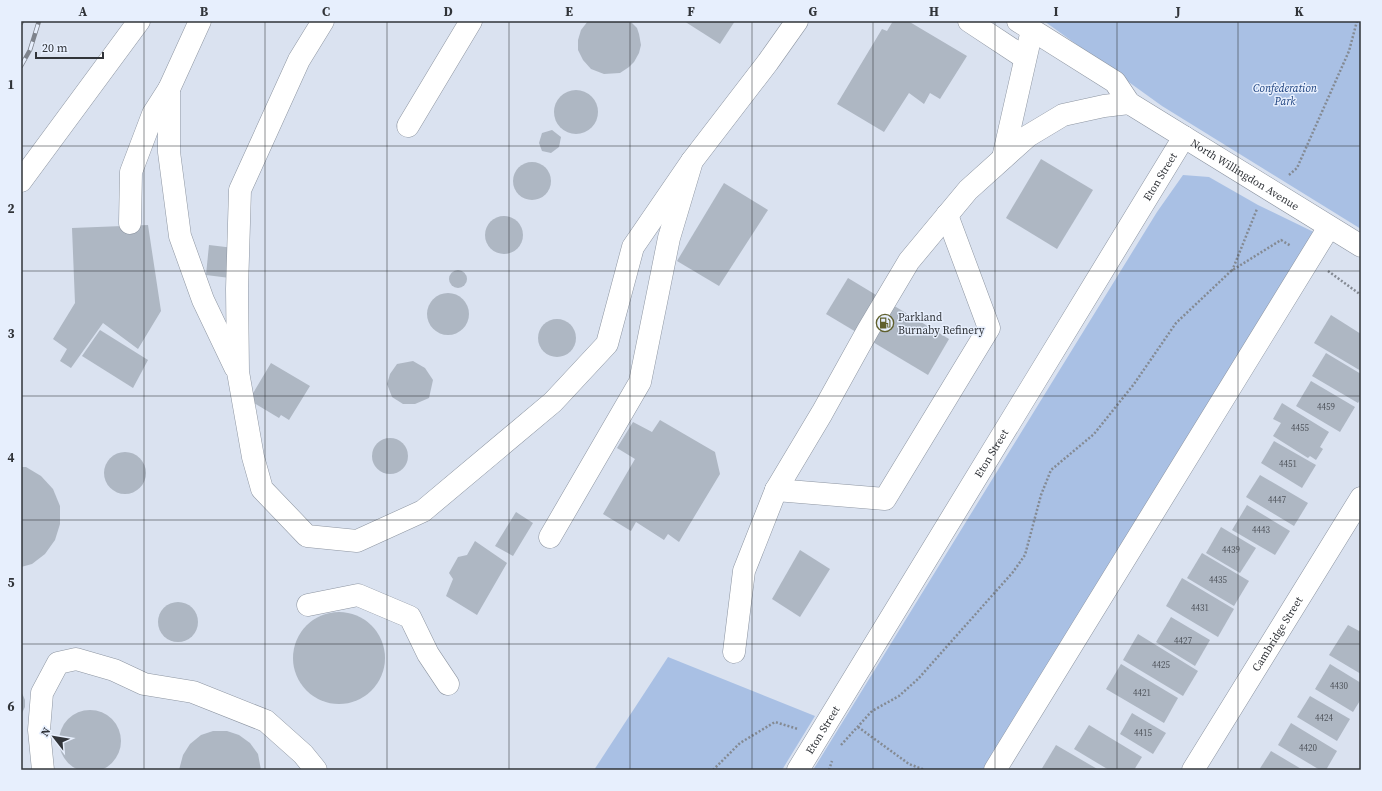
<svg xmlns="http://www.w3.org/2000/svg" width="1382" height="791" viewBox="0 0 1382 791" font-family="'Source Serif 4',serif">
<style>
.green{fill:#a9c0e4}
.building{fill:#aeb7c3}
.lines{fill:none;stroke-linecap:round;stroke-linejoin:round}
.minor-casing{stroke:#8d95a1;stroke-width:23}
.path{stroke:#848a93;stroke-width:2.5;stroke-dasharray:2 2;stroke-linecap:butt}
.minor{stroke:#fff;stroke-width:22}
.rail-casing{stroke:#7e838c;stroke-width:4.5}
.rail{stroke:#e7effd;stroke-width:3;stroke-dasharray:9;stroke-linecap:butt}
.grid{fill:none;stroke:#313439;stroke-width:1;stroke-opacity:0.55}
.labels{text-anchor:middle;stroke-width:3;stroke-linejoin:round;paint-order:stroke}
.number-label{font-size:9px;fill:#50555c}
.park-label{font-size:11px;font-style:italic;fill:#183e7c;stroke:#e7effd}
.street-label{font-size:11px;fill:#313439;stroke:#e7effd}
.poi-label{font-size:11px;fill:#313439;stroke:#e7effd;text-anchor:start}
.neatline{fill:none;stroke:#313439;stroke-width:1.5}
.grid-label{font-size:13px;text-anchor:middle;font-weight:bold;fill:#313439}
</style>
<rect width="100%" height="100%" fill="#dae2f0"/>
<g class="green">
<polygon points="1044,21 1361,21 1361,229 1162,106"/>
<polygon points="1183,175 1209,177 1258,205 1324,237 995,770 813,770 1157,212"/>
<polygon points="668,657 815,716 782,770 594,770"/>
</g>
<g class="building">
<polygon points="588,21 630,21 637,28 639,34 641,45 639,53 634,62 629,67 620,73 604,74 591,69 583,60 578,50 578,40 581,30"/>
<polygon points="684,21 735,21 720,44"/>
<polygon points="893,21 908,21 967,56 940,99 930,93 924,104 909,93 884,132 837,104 882,29 887,31"/>
<circle cx="576" cy="112" r="22"/>
<polygon points="552,130 561,137 559,147 551,153 542,151 539,143 542,133"/>
<polygon points="1041,159 1093,190 1057,249 1006,218"/>
<circle cx="532" cy="181" r="19"/>
<polygon points="724,183 768,210 719,286 677,261"/>
<circle cx="504" cy="235" r="19"/>
<polygon points="148,225 161,311 138,349 103,323 71,368 60,361 67,349 53,339 75,303 72,228"/>
<polygon points="209,245 234,248 230,278 206,275"/>
<circle cx="458" cy="279" r="9"/>
<polygon points="848,278 949,339 928,375 826,314"/>
<circle cx="448" cy="314" r="21"/>
<polygon points="1331,315 1361,334 1361,371 1314,343"/>
<circle cx="557" cy="338" r="19"/>
<polygon points="100,330 148,360 133,388 82,356"/>
<polygon points="1326,353 1361,374 1361,398 1358,403 1312,376"/>
<polygon points="413,361 425,368 433,380 429,398 415,404 403,404 392,397 387,384 390,374 397,364"/>
<polygon points="271,363 310,386 289,420 281,415 279,418 249,400"/>
<polygon points="1311,381 1355,407 1340,432 1296,406"/>
<polygon points="1282,403 1329,432 1320,447 1323,449 1316,460 1310,456 1308,458 1273,436 1281,423 1273,419"/>
<polygon points="660,420 715,452 720,474 679,542 668,534 664,540 636,522 631,531 603,514 635,459 617,448 633,422 652,432"/>
<circle cx="390" cy="456" r="18"/>
<polygon points="1274,441 1316,465 1302,488 1261,463"/>
<circle cx="125" cy="473" r="21"/>
<polygon points="21,467 26,467 41,476 53,489 60,506 60,524 55,540 45,554 32,564 21,567"/>
<polygon points="1260,475 1308,503 1294,526 1246,497"/>
<polygon points="1247,505 1290,531 1275,555 1232,530"/>
<polygon points="516,512 533,523 513,556 495,546"/>
<polygon points="1221,527 1256,548 1240,573 1206,553"/>
<polygon points="475,541 507,563 477,615 446,596 453,579 449,573 458,557 467,555"/>
<polygon points="800,550 830,569 800,617 772,599"/>
<polygon points="1202,553 1249,581 1234,606 1187,578"/>
<polygon points="1182,578 1234,609 1218,637 1166,606"/>
<circle cx="178" cy="622" r="20"/>
<circle cx="339" cy="658" r="46"/>
<polygon points="1171,617 1210,640 1195,666 1156,642"/>
<polygon points="1348,625 1361,632 1361,674 1329,655"/>
<polygon points="1138,634 1198,671 1183,696 1123,660"/>
<polygon points="1121,664 1178,698 1164,723 1106,689"/>
<polygon points="1330,664 1361,683 1361,699 1353,712 1315,689"/>
<polygon points="21,691 25,700 25,707 21,715"/>
<polygon points="1310,696 1350,719 1337,741 1297,717"/>
<circle cx="90" cy="741" r="31"/>
<polygon points="1132,713 1166,733 1153,754 1120,734"/>
<polygon points="1291,723 1337,751 1326,770 1320,770 1278,745"/>
<polygon points="1089,725 1142,757 1134,770 1109,770 1074,749"/>
<polygon points="213,731 227,731 239,735 250,743 258,754 261,770 179,770 183,755 190,744 201,735"/>
<polygon points="1056,745 1099,770 1041,770"/>
<polygon points="1271,751 1303,770 1259,770"/>
</g>
<g class="lines">
<defs>
<g id="minor">
<polyline points="200,21 169,89 169,152 180,236 203,300 235,367"/>
<polyline points="323,21 299,60 240,190 237,289 238,372 253,457 262,489 307,536 357,541 423,511 553,402 607,344 633,247 692,161"/>
<polyline points="969,21 1025,58"/>
<path id="s1" d="M1018 21 1115 82 1129 103 1361 246"/>
<polyline points="408,126 471,21"/>
<polyline points="1003,158 1032,30"/>
<polyline points="21,181 139,21"/>
<polyline points="130,223 131,172 153,114 169,89"/>
<polyline points="776,490 885,499 989,328 947,215"/>
<polyline points="550,537 640,382 669,238 692,161 768,62 797,21"/>
<polyline points="308,605 358,595 410,617 428,654 448,684"/>
<polyline points="734,652 744,571 776,490 822,413 868,330 909,261 968,190 1028,136 1063,115 1104,106 1129,103"/>
<polyline points="43,770 39,730 42,693 58,663 76,659 114,670 144,684 193,692 266,721 303,754 316,770"/>
<path id="s2" d="M798 770 1184 137"/>
<polyline points="995,770 1329,227"/>
<path id="s3" d="M1193 770 1361 498"/>
</g>
</defs>
<use href="#minor" class="minor-casing"/>
<g class="path">
<polyline points="1289,175 1297,168 1349,51 1357,21"/>
<polyline points="1232,271 1257,209"/>
<polyline points="1328,271 1361,295"/>
<polyline points="858,727 909,764 925,770"/>
<polyline points="841,745 872,711 899,696 918,679 1013,572 1025,555 1041,495 1051,470 1094,434 1134,384 1176,323 1231,271 1281,240 1291,246"/>
<polyline points="713,770 740,743 775,722 798,729"/>
<polyline points="829,770 832,761"/>
</g>
<use href="#minor" class="minor"/>
<defs>
<g id="rail">
<polyline points="21,23 22,21"/>
<polyline points="21,66 30,50 39,21"/>
</g>
</defs>
<use href="#rail" class="rail-casing"/>
<use href="#rail" class="rail"/>
</g>
<path class="grid" d="M144 21V770M265 21V770M387 21V770M509 21V770M630 21V770M752 21V770M873 21V770M995 21V770M1117 21V770M1238 21V770M21 146H1361M21 271H1361M21 396H1361M21 520H1361M21 644H1361"/>
<defs>
<symbol id="fuel-ring" viewBox="-11 -11 22 22"><circle r="9.5" fill="#e7effd" stroke="#60602d" stroke-width="1.5"/><path d="M-5.5-6h7V0h2V4h1.3V-2.5L3-4.5l.8-.8L6-3V5H2.5V1h-1V6h-7ZM-4.2-4.7v3.2H.2V-4.7Z" fill="#60602d"/></symbol>
</defs>
<g fill-rule="evenodd">
<use href="#fuel-ring" x="875" y="313" width="20" height="20"/>
</g>
<g class="labels">
<g class="number-label">
<text x="1326" y="410">4459</text>
<text x="1300" y="431">4455</text>
<text x="1288" y="467">4451</text>
<text x="1277" y="503">4447</text>
<text x="1261" y="533">4443</text>
<text x="1231" y="553">4439</text>
<text x="1218" y="583">4435</text>
<text x="1200" y="611">4431</text>
<text x="1183" y="644">4427</text>
<text x="1161" y="668">4425</text>
<text x="1339" y="689">4430</text>
<text x="1142" y="696">4421</text>
<text x="1324" y="721">4424</text>
<text x="1143" y="736">4415</text>
<text x="1308" y="751">4420</text>
</g>
<g class="park-label">
<text x="1285" y="92">Confederation<tspan x="1285" dy="13">Park</tspan></text>
</g>
<g class="street-label">
<text dy="4" stroke="none"><textPath href="#s1" startOffset="276">North Willingdon Avenue</textPath></text>
<text dy="4" stroke="none"><textPath href="#s2" startOffset="695">Eton Street</textPath></text>
<text dy="4" stroke="none"><textPath href="#s2" startOffset="371">Eton Street</textPath></text>
<text dy="4" stroke="none"><textPath href="#s3" startOffset="160">Cambridge Street</textPath></text>
<text dy="4" stroke="none"><textPath href="#s2" startOffset="47">Eton Street</textPath></text>
</g>
<g class="poi-label">
<text x="898" y="321">Parkland<tspan x="898" dy="13">Burnaby Refinery</tspan></text>
</g>
</g>
<rect width="1382" height="791" fill="none" stroke="#e7effd" stroke-width="44"/>
<g transform="translate(54 737) rotate(301)" stroke="#e7effd" stroke-width="3" paint-order="stroke">
<path d="M0-3L7 15L0 10L-7 15Z" fill="#313439"/>
<text y="-6" font-size="11" font-weight="bold" text-anchor="middle" fill="#313439">N</text>
</g>
<path d="M36 52v6h67v-6" fill="none" stroke="#313439" stroke-width="2"/>
<text x="42" y="52" font-size="12" fill="#313439" stroke="#e7effd" stroke-width="3" paint-order="stroke">20 m</text>
<rect x="22" y="22" width="1338" height="747" class="neatline"/>
<g class="grid-label">
<text x="83" y="16">A</text>
<text x="204" y="16">B</text>
<text x="326" y="16">C</text>
<text x="448" y="16">D</text>
<text x="569" y="16">E</text>
<text x="691" y="16">F</text>
<text x="813" y="16">G</text>
<text x="934" y="16">H</text>
<text x="1056" y="16">I</text>
<text x="1178" y="16">J</text>
<text x="1299" y="16">K</text>
<text x="11" y="89">1</text>
<text x="11" y="213">2</text>
<text x="11" y="338">3</text>
<text x="11" y="462">4</text>
<text x="11" y="587">5</text>
<text x="11" y="711">6</text>
</g>
</svg>
